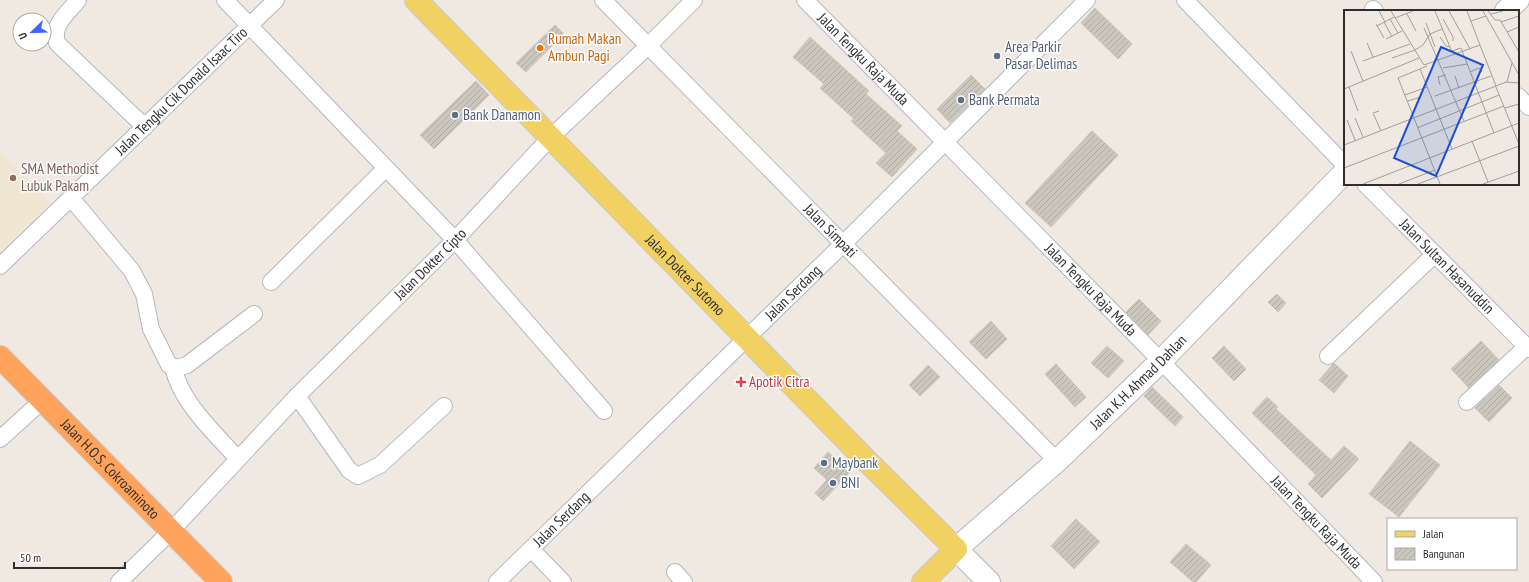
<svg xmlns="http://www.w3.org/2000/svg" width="1529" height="582" viewBox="0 0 1529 582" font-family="'PT Sans Narrow',sans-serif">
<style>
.education{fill:#f0e6d1}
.building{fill:url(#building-hatch);stroke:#cbc5ba}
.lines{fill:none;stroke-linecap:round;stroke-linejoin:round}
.street-casing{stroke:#b4b7c1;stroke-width:18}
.secondary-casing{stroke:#b4b7c1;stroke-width:24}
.primary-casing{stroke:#c9c9c9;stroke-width:24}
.highway-casing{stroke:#c9c9c9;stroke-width:24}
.street{stroke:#fff;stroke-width:16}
.secondary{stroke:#fff;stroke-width:22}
.primary{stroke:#f2d163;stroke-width:22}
.highway{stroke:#ffa35c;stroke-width:22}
.food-dot{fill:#e8710a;stroke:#fff;stroke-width:1.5}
.service-dot{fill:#5c6f8a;stroke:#fff;stroke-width:1.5}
.education-dot{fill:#8d6e63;stroke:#fff;stroke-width:1.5}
.health-dot{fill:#e0444e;stroke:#fff;stroke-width:1.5}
.labels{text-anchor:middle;stroke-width:3;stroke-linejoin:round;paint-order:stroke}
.food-label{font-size:15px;fill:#c56008;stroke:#fff;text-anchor:start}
.service-label{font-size:15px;fill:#4e5e75;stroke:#fff;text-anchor:start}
.street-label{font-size:15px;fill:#2e2e2e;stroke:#fff}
.education-label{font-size:15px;fill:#785e54;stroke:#fff;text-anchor:start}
.health-label{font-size:15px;fill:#be3a42;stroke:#fff;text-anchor:start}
.inset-road{fill:none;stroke:#a29e99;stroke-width:1}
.view{fill:#1d4ed8;fill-opacity:0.15;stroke:#1d4ed8;stroke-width:2}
.inset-edge{fill:none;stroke:#2e2e2e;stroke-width:2}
</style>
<defs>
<pattern id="building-hatch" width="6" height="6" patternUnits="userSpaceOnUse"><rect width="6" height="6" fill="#cbc7bf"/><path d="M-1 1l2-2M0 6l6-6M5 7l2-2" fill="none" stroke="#afaba4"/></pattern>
</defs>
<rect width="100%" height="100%" fill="#efe9e1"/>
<polygon class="education" points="0,152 50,203 0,253"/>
<g class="building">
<polygon points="1095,8 1132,44 1118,59 1081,23"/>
<polygon points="555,25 564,34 526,72 516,63"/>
<polygon points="810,37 869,91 866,94 902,126 897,131 917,149 892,177 876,163 886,153 851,121 854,119 820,88 824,84 793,57"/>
<polygon points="971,75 985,89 950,123 937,109"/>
<polygon points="476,81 489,95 434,149 420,135"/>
<polygon points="1092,131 1118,155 1051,227 1025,203"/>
<polygon points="1277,294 1286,303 1278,312 1268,302"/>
<polygon points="1139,299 1161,321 1148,335 1126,312"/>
<polygon points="991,321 1007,339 986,359 969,342"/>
<polygon points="1481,341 1499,360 1469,388 1451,369"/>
<polygon points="1107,346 1124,361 1108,378 1091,363"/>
<polygon points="1224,346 1246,369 1234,381 1212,358"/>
<polygon points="1334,363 1348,376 1334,393 1319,380"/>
<polygon points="1056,364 1086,397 1075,407 1045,374"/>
<polygon points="928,365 940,377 920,396 909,385"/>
<polygon points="1499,385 1512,398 1489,422 1475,408"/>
<polygon points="1152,387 1183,417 1175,426 1144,396"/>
<polygon points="1267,397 1278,407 1276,409 1331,460 1344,446 1359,459 1322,498 1308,484 1316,475 1252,413"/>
<polygon points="1410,441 1440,465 1399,517 1369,494"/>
<polygon points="828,452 850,472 823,501 815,493 827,480 814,468"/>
<polygon points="1076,519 1100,542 1074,569 1051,546"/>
<polygon points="1186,544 1211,565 1196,582 1193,582 1170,562"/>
</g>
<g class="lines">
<defs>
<g id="street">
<path d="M78 0C68 13 51 25 57 43L145 127"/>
<polyline points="225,0 455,240 604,411"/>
<path id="s1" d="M603 0 1057 461"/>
<path id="s2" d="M805 0 1161 361 1374 582"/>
<polyline points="1185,0 1345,165"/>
<polyline points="1373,9 1375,11"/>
<polyline points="1518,96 1529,107"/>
<path id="s3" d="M1365 184 1529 349"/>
<polyline points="71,198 132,271 144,294 151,329 169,365 177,368 187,365 254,314"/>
<path id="s4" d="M0 266 276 0"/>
<polyline points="271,282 385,169"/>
<polyline points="1328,356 1435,254"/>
<path d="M173 367C181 403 214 432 238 459"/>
<polyline points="297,396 349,470 358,476 380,465 444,406"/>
<polyline points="1467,402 1526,347"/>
<polyline points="0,439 43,400"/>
<polyline points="531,549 563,582"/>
<polyline points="675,572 684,582"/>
<path id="s5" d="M119 582 171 531 297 396 455 240 550 138 648 46 694 0"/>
<path id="s6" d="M497 582 842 245 1087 0"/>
</g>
<g id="secondary">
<polyline points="1506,11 1518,0"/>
<path id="s7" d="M989 582 956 549 1057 461 1161 361 1345 172"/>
</g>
<g id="primary">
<path id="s8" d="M416 0 867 461 956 549 923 582"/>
</g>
<g id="highway">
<path id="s9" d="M0 357 221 582"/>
</g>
</defs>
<use href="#street" class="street-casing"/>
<use href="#secondary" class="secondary-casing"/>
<use href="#primary" class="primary-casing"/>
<use href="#highway" class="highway-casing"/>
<use href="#street" class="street"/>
<use href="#secondary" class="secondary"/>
<use href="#primary" class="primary"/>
<use href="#highway" class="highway"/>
</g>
<circle class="food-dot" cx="540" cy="48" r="4"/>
<g class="service-dot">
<circle cx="997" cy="56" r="4"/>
<circle cx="961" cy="100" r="4"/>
<circle cx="455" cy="115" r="4"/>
<circle cx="824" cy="463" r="4"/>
<circle cx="833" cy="483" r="4"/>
</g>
<circle class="education-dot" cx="13" cy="178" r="4"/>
<path class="health-dot" d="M739 376h4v4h4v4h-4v4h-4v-4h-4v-4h4z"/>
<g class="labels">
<g class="food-label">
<text x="548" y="44">Rumah Makan<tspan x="548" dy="17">Ambun Pagi</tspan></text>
</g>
<g class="service-label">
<text x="1005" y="52">Area Parkir<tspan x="1005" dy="17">Pasar Delimas</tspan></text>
<text x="969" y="105">Bank Permata</text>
<text x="463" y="120">Bank Danamon</text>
<text x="832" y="468">Maybank</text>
<text x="841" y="488">BNI</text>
</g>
<g class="street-label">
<text dy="5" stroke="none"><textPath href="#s2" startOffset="83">Jalan Tengku Raja Muda</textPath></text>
<text dy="5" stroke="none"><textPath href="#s4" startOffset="252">Jalan Tengku Cik Donald Isaac Tiro</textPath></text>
<text dy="5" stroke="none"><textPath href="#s1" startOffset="324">Jalan Simpati</textPath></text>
<text dy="5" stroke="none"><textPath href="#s5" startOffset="445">Jalan Dokter Cipto</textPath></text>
<text dy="5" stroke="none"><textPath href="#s3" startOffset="116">Jalan Sultan Hasanuddin</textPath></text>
<text dy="5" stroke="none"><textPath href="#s8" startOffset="385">Jalan Dokter Sutomo</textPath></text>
<text dy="5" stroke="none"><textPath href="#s2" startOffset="407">Jalan Tengku Raja Muda</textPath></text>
<text dy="5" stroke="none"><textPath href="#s6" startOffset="414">Jalan Serdang</textPath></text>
<text dy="5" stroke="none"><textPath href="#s7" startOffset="294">Jalan K.H. Ahmad Dahlan</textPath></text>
<text dy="5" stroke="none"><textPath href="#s9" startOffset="157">Jalan H.O.S. Cokroaminoto</textPath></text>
<text dy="5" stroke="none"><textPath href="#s6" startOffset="90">Jalan Serdang</textPath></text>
<text dy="5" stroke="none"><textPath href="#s2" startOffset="731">Jalan Tengku Raja Muda</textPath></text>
</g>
<g class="education-label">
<text x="21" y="174">SMA Methodist<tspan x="21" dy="17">Lubuk Pakam</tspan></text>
</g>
<g class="health-label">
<text x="749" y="387">Apotik Citra</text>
</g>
</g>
<g transform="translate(1344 10)">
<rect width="175" height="175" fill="#efe9e1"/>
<path class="inset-road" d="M35 1 41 12M47 1 80 55 136 35 152 76 162 72 175 73M91 1 108 42M105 1 126 39M123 1 136 35M139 1 175 65M144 1 151 10H156L175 42M63 4 72 21M147 4 159 1M51 8 69 1M46 9 54 23M99 9 109 27V31M127 11 142 6M40 12 48 27M157 12 175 6M82 13 91 37M32 14 40 28M33 16 50 7M80 18 120 111M163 22 175 17M96 27 102 36 106 37M42 29 58 21M23 33 29 47M7 41 19 71M108 41 117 38 150 123M48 48 71 40 79 35 86 24 98 19M19 51 66 34M99 58 123 54M76 59 108 139M126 62 135 58 138 62M111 66 115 78M163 72 168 53M96 75 94 67 102 65M5 77 14 101M152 77 175 134M0 79 75 48M61 85 83 77M91 86 147 66M64 91 77 87M161 98 175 94M35 101 29 103 37 121M11 108 19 127M70 108 96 174M70 108 54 68 83 56M3 110 11 130M73 118 155 85M128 131 144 172M0 135 152 76M0 158 160 96M19 174 175 113M55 174 91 160M74 174 175 136M139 174 175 161"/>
<path class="view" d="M97 37 139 55 92 166 50 148Z"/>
<rect width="175" height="175" class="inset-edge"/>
</g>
<rect x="1387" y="518" width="130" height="52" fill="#ffffff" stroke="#ababab"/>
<rect x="1395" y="531" width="20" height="6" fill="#f2d163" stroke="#ababab"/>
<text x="1423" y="538" font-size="12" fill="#2e2e2e">Jalan</text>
<rect x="1395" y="548" width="20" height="12" fill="url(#building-hatch)" stroke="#ababab"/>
<text x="1423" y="558" font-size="12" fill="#2e2e2e">Bangunan</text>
<g transform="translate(32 32) rotate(247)"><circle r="19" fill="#ffffff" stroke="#ababab"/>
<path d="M0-3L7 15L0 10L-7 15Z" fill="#4264fb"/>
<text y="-6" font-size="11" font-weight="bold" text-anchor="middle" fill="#2e2e2e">U</text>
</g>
<path d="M14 562v6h111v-6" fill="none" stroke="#2e2e2e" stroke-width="2"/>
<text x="20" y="562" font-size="12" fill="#2e2e2e" stroke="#ffffff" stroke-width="3" paint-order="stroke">50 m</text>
</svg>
